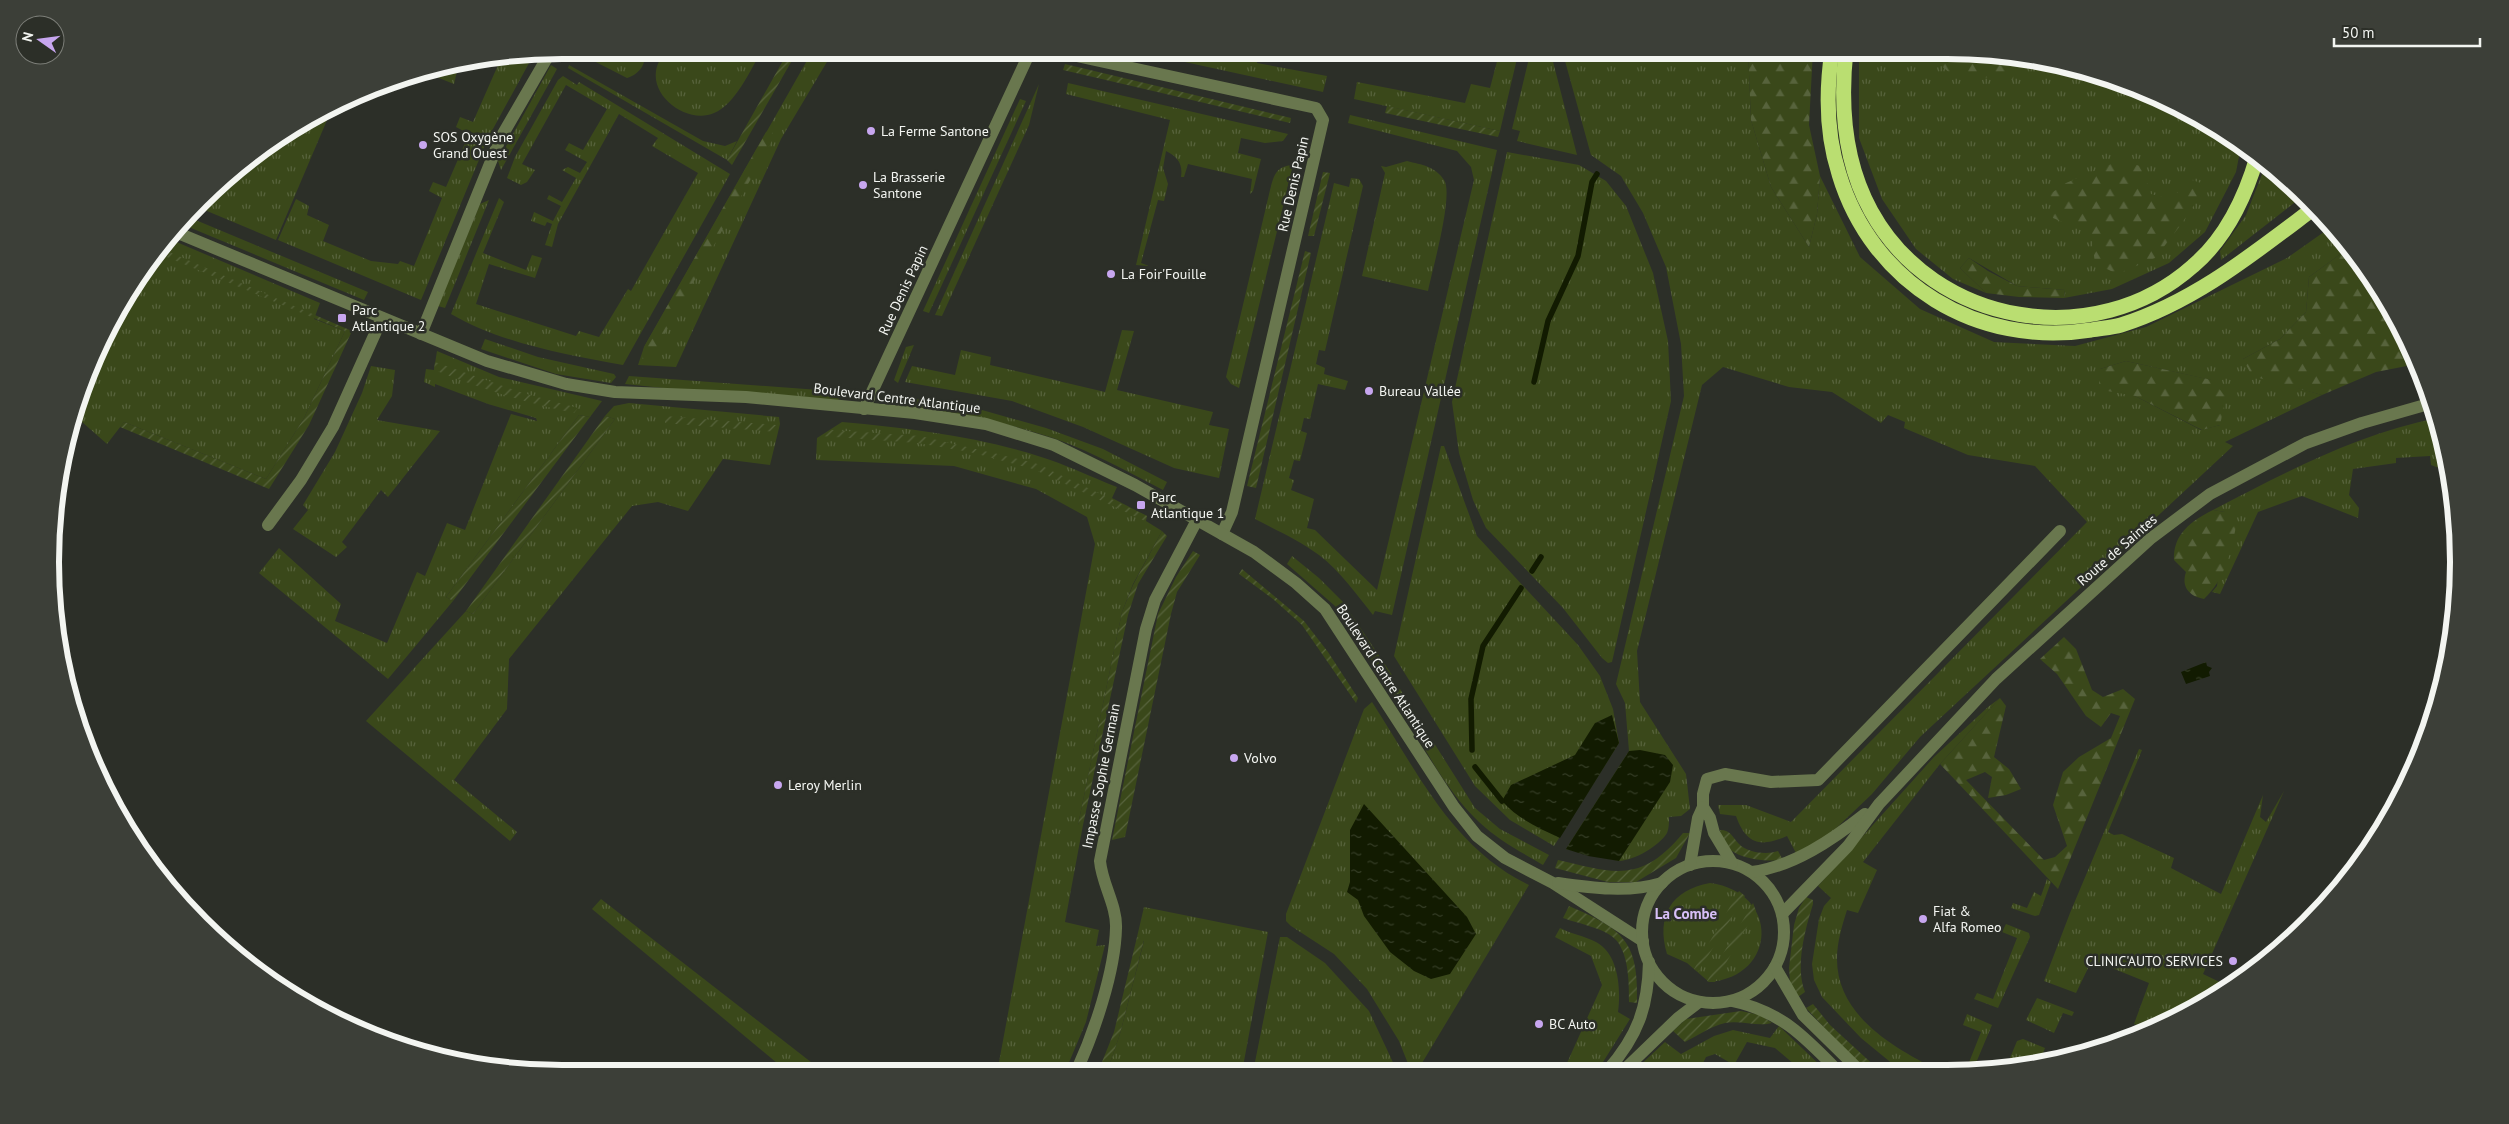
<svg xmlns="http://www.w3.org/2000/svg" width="2509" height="1124" viewBox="0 0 2509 1124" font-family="'PT Sans',sans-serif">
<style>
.grass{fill:url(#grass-tufts);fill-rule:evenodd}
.forest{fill:url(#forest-firs)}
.garden{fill:url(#garden-furrows)}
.water{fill:url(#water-ripples)}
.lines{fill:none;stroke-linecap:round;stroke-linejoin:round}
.stream{stroke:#121b01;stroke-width:5.5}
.minor{stroke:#69774e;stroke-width:12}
.highway{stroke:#bade71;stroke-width:15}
.poi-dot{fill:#c7a6ef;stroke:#2c2f28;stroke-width:2}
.labels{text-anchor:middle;stroke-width:5;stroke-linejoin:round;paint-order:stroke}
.poi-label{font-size:14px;fill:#f3f5f1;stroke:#2c2f28;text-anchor:start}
.street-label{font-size:14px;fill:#f3f5f1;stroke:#2c2f28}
.neighbourhood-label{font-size:15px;font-weight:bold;fill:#d7bff7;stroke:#2c2f28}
.rim{fill:none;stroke:#f3f5f1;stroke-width:6}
</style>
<defs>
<pattern id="grass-tufts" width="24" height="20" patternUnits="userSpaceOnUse" patternTransform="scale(1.25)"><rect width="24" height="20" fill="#3a481a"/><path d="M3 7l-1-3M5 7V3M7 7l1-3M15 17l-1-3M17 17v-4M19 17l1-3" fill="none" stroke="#57633c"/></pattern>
<pattern id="forest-firs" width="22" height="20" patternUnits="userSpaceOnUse" patternTransform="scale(1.25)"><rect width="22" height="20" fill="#3a481a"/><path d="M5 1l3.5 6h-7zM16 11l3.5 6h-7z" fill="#57633c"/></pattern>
<pattern id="garden-furrows" width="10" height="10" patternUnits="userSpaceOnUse" patternTransform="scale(1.25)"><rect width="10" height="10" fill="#3a481a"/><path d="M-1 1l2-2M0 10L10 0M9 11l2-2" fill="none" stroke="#57633c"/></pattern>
<pattern id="water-ripples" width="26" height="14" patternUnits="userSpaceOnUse" patternTransform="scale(1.25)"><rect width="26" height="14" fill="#121b01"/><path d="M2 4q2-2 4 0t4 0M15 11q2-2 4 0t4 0" fill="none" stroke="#353d26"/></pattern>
</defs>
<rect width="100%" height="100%" fill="#2c2f28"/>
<g class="grass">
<path d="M592 50H643C648 64 639 74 627 78L588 58Z"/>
<path d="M665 50H762C751 69 735 105 714 113 689 124 652 99 656 71 657 64 662 56 665 50Z"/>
<polygon points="813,50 834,50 781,139 676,367 638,365 644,347"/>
<polygon points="1163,50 1259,50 1257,63 1327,76 1323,92 1162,57"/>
<polygon points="1500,50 1519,50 1500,131 1354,99 1357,82 1465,103 1471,84 1490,88"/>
<polygon points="1531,50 1550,50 1577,155 1517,141 1520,131 1512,129"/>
<path d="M1562 50H1748L1751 120 1771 187 1809 247 1817 214 1820 176 1860 257 1920 309 1994 342 2075 346 2146 327 2287 258 2331 227 2350 247 2309 277 2306 312 2280 339 2243 359 2298 388 2322 395 2225 442 2233 446 1920 737 1872 794 1829 835 1796 853 1787 836C1760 848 1746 844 1736 816L1720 814 1718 805H1746L1791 822 2087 522 2035 466 1968 455 1904 428 1905 422 1888 415 1881 423 1832 392 1789 387 1723 367 1702 385 1637 651 1640 702 1686 774 1690 809 1681 816 1669 817C1669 822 1669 829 1667 833 1659 846 1635 860 1619 861L1566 849 1629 751 1625 703 1616 684 1684 396 1681 344 1666 267 1643 213 1621 176 1591 155ZM2126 361 2211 380 2220 425 2201 430 2135 396 2100 369Z"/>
<polygon points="1859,50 1947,50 2047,60 2112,77 2203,119 2241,146 2236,172 2205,232 2169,263 2112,289 2064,298 2065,290 2017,286 1969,258 1960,268 1986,293 1953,279 1916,249 1882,199 1859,138"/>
<polygon points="531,53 534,54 488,138 421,300 278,240 296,199 309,206 307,215 329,225 323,241 371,261 398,264 400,261 414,266 442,198 429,191 433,182 446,187 469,134 456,127 460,117 473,122 502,56"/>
<polygon points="455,62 458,67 454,84 421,71"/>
<polygon points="551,65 557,69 501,170 498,161"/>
<polygon points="569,65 703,141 725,146 737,141 727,160 568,68"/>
<path d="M563 76 577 85 579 82 730 174 623 365C566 355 501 343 451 314L499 198 504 202 483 253 526 270 532 255 542 258 535 278 489 264 476 304 576 336 579 331 599 337 628 289 631 291 698 173 652 146 658 138 619 114 558 224 552 247 545 245 552 224 547 222 545 226 531 221 534 212 553 221 561 206 547 199 549 195 562 202 576 178 562 170 568 167 580 173 587 162 565 150 569 143 583 150 607 109 566 85 522 164 535 170 527 182 521 185 507 178 515 157 558 80Z"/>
<path d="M1068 83 1288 134 1283 141 1265 143 1241 138 1238 153 1261 159 1253 191 1250 194 1252 179 1188 164 1184 177H1181C1183 164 1178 157 1166 151L1163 168 1168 184 1164 201 1158 200 1141 263 1149 266 1136 265 1170 120 1066 94Z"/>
<polygon points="1039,84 1029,125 942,316 935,315"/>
<polygon points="1020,99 1026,101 929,313 923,311"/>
<path d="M333 106 276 240 195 206C235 167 282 129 333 106Z"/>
<path d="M1350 115 1497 150 1392 615 1375 611 1373 615C1357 595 1340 571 1319 555 1299 540 1276 530 1255 519L1334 183 1349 187 1351 178 1359 179 1363 186 1325 351 1319 350 1316 364 1325 368 1324 374 1348 381 1345 390 1318 384 1310 419 1304 418 1301 431 1307 433 1300 461 1294 460 1289 478 1294 480 1291 490 1314 499 1307 528 1315 530 1377 590 1474 180 1471 167 1457 151 1348 123Z"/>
<polygon points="1507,152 1579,165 1606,181 1626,206 1653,273 1668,341 1671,401 1612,662 1608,663 1602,658 1563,608 1486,528 1473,500 1459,453 1452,402"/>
<path d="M1407 161C1422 165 1435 166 1444 180 1454 194 1432 271 1428 291L1362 276 1385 173 1381 166 1386 167Z"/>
<polygon points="2266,164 2285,177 2303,196 2221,260 2220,251 2246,215"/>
<path d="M1293 165 1239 388 1231 384 1226 377 1270 190C1274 175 1276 166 1293 165Z"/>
<polygon points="489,200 445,308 438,306 480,204"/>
<polygon points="186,216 368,292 364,300 179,223"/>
<polygon points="167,238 320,303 314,319 345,331 304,418 266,479 124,422 107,444 73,414 77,397 118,306"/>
<polygon points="1122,330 1134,331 1117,390 1213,412 1209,425 1229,429 1219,478 1174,468 1083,427 1012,401 905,382 912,366 955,375 961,350 991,357 990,365 1105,392"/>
<polygon points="485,339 538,357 614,374 616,377 611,383 556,374 481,349"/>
<polygon points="914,345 898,383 894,380 906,347"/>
<polygon points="437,351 499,377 602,401 590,417 579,415 446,597 453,601 388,679 259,573 279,548 341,604 335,621 387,643 417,572 425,576 447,523 465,530 511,414 537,421 536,418 488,404 435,384 435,387 424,382 426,369 434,370"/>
<polygon points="371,366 395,370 392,396 377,420 440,431 388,497 381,490 342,542 347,547 336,557 293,529 308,510 303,505 335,452 362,393"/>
<polygon points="629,376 846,392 838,400 721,394 625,384"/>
<path d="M892 395 982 410 1046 428 1103 449 1167 482 1163 490C1123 469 1080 445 1037 433 992 419 945 412 898 405Z"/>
<polygon points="629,403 779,417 780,424 770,465 723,459 688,511 658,502 632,506 509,659 507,709 454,780 517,832 510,841 366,721 466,611 473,614 615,419 605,416 614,406"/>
<path d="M2437 418 2442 430 2449 472 2431 465 2430 456 2396 458V463L2353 469 2349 495 2359 508 2358 518 2302 496 2258 512 2220 594 2212 592 2217 586 2225 512 2213 510C2284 473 2357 434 2437 418Z"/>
<path d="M842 422C908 428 975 436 1038 456 1065 464 1091 477 1117 487L1112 498 1147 516 1146 521 1162 531 1133 584 1122 612 1078 825H1083L1065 922 1099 930 1096 946 1105 945 1086 1022 1065 1072 997 1073 1095 544 1087 517 1036 489 954 466 816 460 817 438Z"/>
<polygon points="1441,446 1444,446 1477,536 1578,645 1600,676 1613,709 1619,743 1554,846 1510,820 1475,786 1394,656"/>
<polygon points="1292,556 1319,578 1343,602 1392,675 1384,680 1335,606 1287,564"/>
<path d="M1400 689 1475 808 1500 829 1549 855 1543 865C1521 852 1498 840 1479 822 1442 787 1419 737 1393 694Z"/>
<path d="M2000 698 1940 764 1863 862 1877 870 1858 913 1847 910C1842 926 1837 942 1837 959 1837 1016 1894 1048 1938 1070H1900L1861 1038 1822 997 1814 980 1812 964 1819 919 1824 906 1831 898 1818 886 1934 757 1988 707Z"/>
<path d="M1372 702C1417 771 1452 848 1529 885L1419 1068 1413 1070 1409 1066 1399 1041 1367 989 1334 954 1291 926 1286 921V914L1364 709Z"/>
<polygon points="2139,749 2142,750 2108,832 2114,835 2122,834 2174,858 2171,868 2221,894 2263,795 2260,817 2266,822 2284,791 2203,974 2228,986 2151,1030 2134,1024 2149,983 2092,960 2076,993 2044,981 2070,913"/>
<polygon points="2047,879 2051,882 2039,915 2035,916 2011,908 2013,903 2027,908 2034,892 2041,896"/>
<path d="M1710 883C1780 892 1778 977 1709 982L1687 963 1667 954C1656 916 1671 890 1710 883Z"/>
<polygon points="601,899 825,1073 789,1073 592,909"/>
<polygon points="1144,907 1268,932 1242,1072 1107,1072 1120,1034 1144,941 1137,937"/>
<polygon points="2006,924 2029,933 2030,937 1998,1008 1974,999 1977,993 1993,999 2017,938 2002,932"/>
<path d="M1560 928C1571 934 1585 936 1596 942 1619 954 1621 990 1618 1012L1630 1019 1603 1062 1594 1071H1558L1567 1063 1602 985 1591 956 1555 937Z"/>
<polygon points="1280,937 1287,937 1325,963 1369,1011 1397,1071 1253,1072"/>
<polygon points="2037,998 2074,1012 2072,1016 2063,1013 2054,1033 2026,1020"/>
<polygon points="1967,1014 1992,1025 1973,1070 1966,1070 1981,1032 1963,1025"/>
<polygon points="1779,1026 1825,1070 1801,1070 1775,1048 1747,1042 1734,1065 1715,1054 1706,1057 1699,1071 1634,1071 1665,1042 1681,1054 1714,1036 1733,1030 1770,1038"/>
<polygon points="2023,1039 2045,1048 2039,1063 2014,1070 2005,1070 2017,1041"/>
</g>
<g class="forest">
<polygon points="1748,50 1813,50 1809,125 1820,176 1817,214 1809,247 1771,187 1751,120"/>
<polygon points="1927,50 1970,52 1974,57 2016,57 2013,80 1951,74 1926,53"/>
<polygon points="772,130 773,139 653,355 647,363 642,362 644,347 766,132"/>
<polygon points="2118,161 2141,166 2151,194 2170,199 2192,180 2201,183 2200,196 2180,226 2155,258 2117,274 2095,263 2091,234 2053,218 2050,194 2066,183"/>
<polygon points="2350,247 2406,336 2417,364 2376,372 2322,395 2252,376 2243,359 2280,339 2306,312 2309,277"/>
<polygon points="1969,258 1988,271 2017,286 2065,290 2064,298 2019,297 1986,293 1960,268"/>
<polygon points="2126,361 2212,380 2226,397 2220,425 2202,430 2135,396 2102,390 2099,384 2100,369"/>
<path d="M2213 510 2225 512 2236 526C2231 553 2225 579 2204 599 2189 596 2181 587 2186 572L2174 560C2173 534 2191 521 2213 510Z"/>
<polygon points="2064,637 2076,649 2092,690 2103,697 2123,689 2135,699 2058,889 1940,764 2000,698 2006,706 1994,757 2009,769 2021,789 2006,795 1988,798 1992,777 1985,772 1966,780 2044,860 2055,857 2067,846 2053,805 2063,772 2079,757 2111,738 2120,716 2111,713 2101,727 2086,716 2057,674 2040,659"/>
</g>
<g class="garden">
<polygon points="789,50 798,50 732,165 727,160"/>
<polygon points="1065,64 1291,118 1290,123 1063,70"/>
<polygon points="1387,106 1500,131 1498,137 1385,113"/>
<polygon points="1323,172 1330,173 1314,236 1308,236"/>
<polygon points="160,248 352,331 309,425 269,489 120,427 124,422 266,479 304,418 345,331 157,253"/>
<polygon points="1305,251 1311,253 1256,488 1247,486"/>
<path d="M435 362 523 393 578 408 574 413C525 403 480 388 434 370Z"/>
<polygon points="579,415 590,417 453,601 446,597"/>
<polygon points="605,416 615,419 473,614 466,611"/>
<polygon points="665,416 776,425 777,432 665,423"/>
<polygon points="832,430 920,436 1035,463 1147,516 1145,521 1033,469 970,452 917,443 821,436"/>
<polygon points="1162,531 1167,536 1138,584 1128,615 1083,825 1078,825 1122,612 1133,585"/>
<polygon points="1193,551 1200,555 1177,592 1171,614 1125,837 1112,840 1158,614 1176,577"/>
<polygon points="1242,569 1304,621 1328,652 1358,698 1356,703 1302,625 1273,599 1239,574"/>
<path d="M1720 830C1731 830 1733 838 1739 844 1748 853 1767 855 1778 851L1783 860C1762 862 1721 859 1720 830Z"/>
<path d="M1683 833H1690L1676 858 1636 882H1608L1555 868 1558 860C1614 873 1641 884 1683 833Z"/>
<polygon points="1739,891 1745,896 1698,972 1694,969"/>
<path d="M1806 897 1813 900V904C1805 930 1795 966 1805 992L1798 997 1790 982 1789 968 1794 925 1799 908Z"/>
<polygon points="1753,903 1756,911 1715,982 1709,982 1707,981"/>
<path d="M1569 906C1623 929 1639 941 1637 1003L1629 1002C1629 983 1629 957 1617 941 1606 928 1579 924 1563 918Z"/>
<polygon points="1137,937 1144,940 1120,1034 1107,1072 1098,1072 1114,1032"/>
<polygon points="1813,1004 1830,1025 1879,1070 1864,1070 1806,1008"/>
<path d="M1741 1011 1760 1015 1772 1023C1758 1027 1740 1020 1725 1023 1711 1026 1697 1036 1685 1042L1673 1031 1686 1019Z"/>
</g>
<g class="water">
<polygon points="2206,662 2207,666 2212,668 2209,672 2210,676 2186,684 2181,672"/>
<path d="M1612 715 1619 743 1560 838C1538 828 1518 819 1502 801L1511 785 1575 755 1595 723Z"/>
<polygon points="1640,750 1665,755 1673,765 1670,782 1619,861 1588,856 1566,849 1629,751"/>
<polygon points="1364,804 1467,917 1476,934 1450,974 1431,979 1414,971 1390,952 1364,916 1358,900 1347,892 1350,882 1350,830"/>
</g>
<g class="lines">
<g class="stream">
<polyline points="1534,382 1548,321 1578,256 1592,182 1597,174"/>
<polyline points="1532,571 1541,557"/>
<polyline points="1472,750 1471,699 1483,646 1521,588"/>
<polyline points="1475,767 1502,801"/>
</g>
<g class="minor">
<polyline points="1049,50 1316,108 1323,120 1232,512 1222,534"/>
<polyline points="173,231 487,361 566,384 615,392 746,397 915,413 986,424 1054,445 1135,485 1222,534 1254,552 1296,583 1325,609 1454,807 1477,836 1505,858 1553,883 1643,941"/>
<polyline points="421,334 500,139 551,51"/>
<polyline points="864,409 1029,54 1034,50"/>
<polyline points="268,525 301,480 333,427 382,318"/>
<circle cx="1713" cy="932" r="71"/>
<polyline points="1732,863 1714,833 1710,818 1703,807 1703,794 1707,779 1725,774 1771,782 1818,780 2060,531"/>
<polyline points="1690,865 1698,818 1703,807"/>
<path d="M1752 872C1794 866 1832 840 1865 814"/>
<path d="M1558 883C1592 888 1628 893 1662 883"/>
<polyline points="1782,914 1848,846 1879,804 1996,679 2150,539 2210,494 2306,443 2362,423 2432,403"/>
<polyline points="1775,967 1803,1015 1859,1070"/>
<path d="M1732 1001C1780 1011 1804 1036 1837 1070"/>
<path d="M1607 1071C1638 1036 1648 1007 1649 962"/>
<polyline points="1623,1071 1678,1018 1699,1002"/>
<path d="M1076 1072C1094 1033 1115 972 1116 928 1117 906 1102 884 1100 861L1146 629 1155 600 1197 520"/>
</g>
<g class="highway">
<path d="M1832 50C1826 91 1826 134 1839 174 1872 284 1978 348 2091 330 2101 328 2111 328 2121 325 2194 302 2253 254 2314 208"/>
<path d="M1846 50C1840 105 1844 162 1871 211 1934 326 2095 353 2193 266 2226 238 2245 198 2257 157"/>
</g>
</g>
<g class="poi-dot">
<circle cx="871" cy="131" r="5"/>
<circle cx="423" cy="145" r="5"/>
<circle cx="863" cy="185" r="5"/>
<circle cx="1111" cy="274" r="5"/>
<rect x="337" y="313" width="10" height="10" rx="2.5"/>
<circle cx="1369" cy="391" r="5"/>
<rect x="1136" y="500" width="10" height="10" rx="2.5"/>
<circle cx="1234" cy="758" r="5"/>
<circle cx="778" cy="785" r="5"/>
<circle cx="1923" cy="919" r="5"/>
<circle cx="2233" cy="961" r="5"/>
<circle cx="1539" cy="1024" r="5"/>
</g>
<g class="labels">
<g class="poi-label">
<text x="881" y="136">La Ferme Santone</text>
<text x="433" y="142">SOS Oxygène<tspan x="433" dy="16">Grand Ouest</tspan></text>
<text x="873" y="182">La Brasserie<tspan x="873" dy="16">Santone</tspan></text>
<text x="1121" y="279">La Foir'Fouille</text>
<text x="352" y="315">Parc<tspan x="352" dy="16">Atlantique 2</tspan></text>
<text x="1379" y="396">Bureau Vallée</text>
<text x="1151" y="502">Parc<tspan x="1151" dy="16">Atlantique 1</tspan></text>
<text x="1244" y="763">Volvo</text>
<text x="788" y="790">Leroy Merlin</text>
<text x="1933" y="916">Fiat &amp;<tspan x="1933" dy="16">Alfa Romeo</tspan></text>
<text x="2223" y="966" text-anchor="end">CLINIC'AUTO SERVICES</text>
<text x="1549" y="1029">BC Auto</text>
</g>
<g class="street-label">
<text transform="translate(1293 184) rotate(-77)" y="5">Rue Denis Papin</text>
<text transform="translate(903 290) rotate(-65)" y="5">Rue Denis Papin</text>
<text transform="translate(897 398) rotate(7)" y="5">Boulevard Centre Atlantique</text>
<text transform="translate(2117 550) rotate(-41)" y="5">Route de Saintes</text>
<text transform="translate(1386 676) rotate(57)" y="5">Boulevard Centre Atlantique</text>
<text transform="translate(1101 776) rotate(-79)" y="5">Impasse Sophie Germain</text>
</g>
<g class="neighbourhood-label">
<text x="1686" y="919">La Combe</text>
</g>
</g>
<path d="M0 0H2509V1124H0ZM562 59H1947A503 503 0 0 1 2450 562V562A503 503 0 0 1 1947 1065H562A503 503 0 0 1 59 562V562A503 503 0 0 1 562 59Z" fill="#3c3f38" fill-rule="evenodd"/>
<path class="rim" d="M562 59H1947A503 503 0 0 1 2450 562V562A503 503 0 0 1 1947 1065H562A503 503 0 0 1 59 562V562A503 503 0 0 1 562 59Z"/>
<g transform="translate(40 40) rotate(284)"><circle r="24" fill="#2c2f28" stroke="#7c7e78"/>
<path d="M0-4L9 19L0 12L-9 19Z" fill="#c7a6ef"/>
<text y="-8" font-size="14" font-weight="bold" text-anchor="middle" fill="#f3f5f1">N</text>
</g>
<path d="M2334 38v8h146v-8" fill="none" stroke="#f3f5f1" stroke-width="2.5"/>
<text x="2342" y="38" font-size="15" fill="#f3f5f1" stroke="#2c2f28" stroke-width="4" paint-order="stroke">50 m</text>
</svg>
